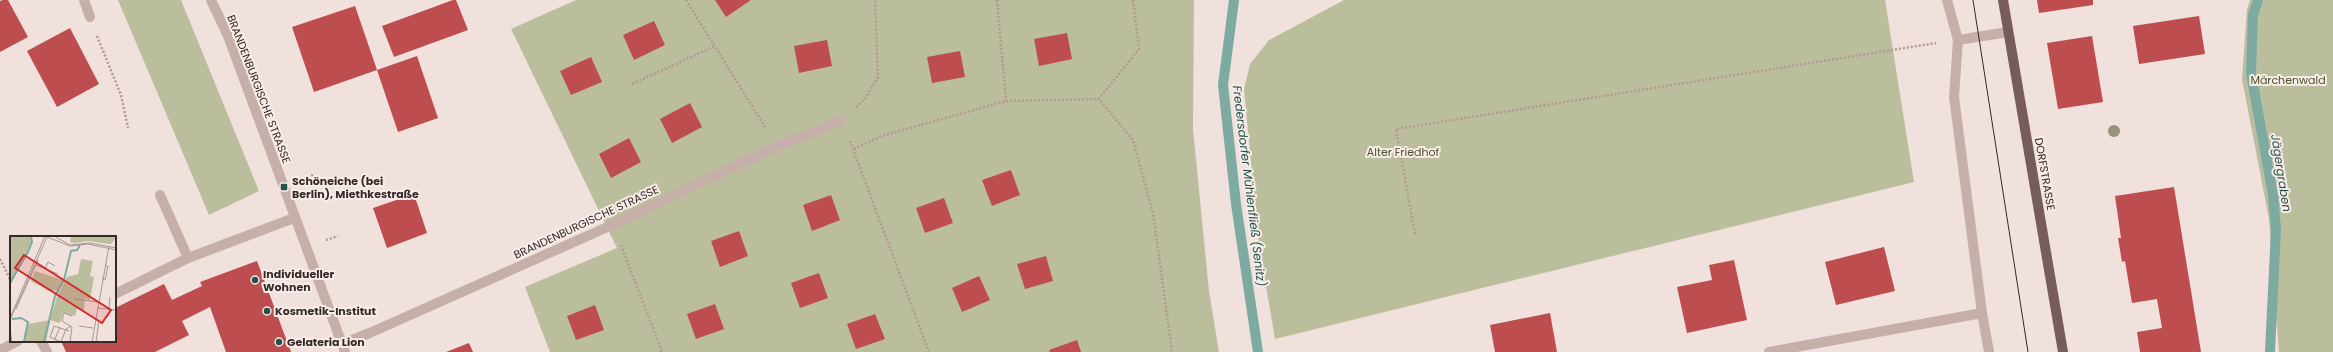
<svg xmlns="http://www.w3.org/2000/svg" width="2333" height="352" viewBox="0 0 2333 352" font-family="Poppins,sans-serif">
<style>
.green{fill:#bbbe9d}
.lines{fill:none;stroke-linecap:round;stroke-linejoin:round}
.stream{stroke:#7daba1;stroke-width:10}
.building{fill:#bd4d4f}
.path{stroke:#b39893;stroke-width:2.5;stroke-dasharray:2 2;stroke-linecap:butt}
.minor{stroke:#c7afa9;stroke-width:10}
.major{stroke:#765c5a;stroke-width:10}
.tram{stroke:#352928;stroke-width:1}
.tree{fill:#96927c}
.poi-dot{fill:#215349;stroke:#f8ece8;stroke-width:1.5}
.labels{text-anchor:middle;stroke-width:4;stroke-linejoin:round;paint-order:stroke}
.park-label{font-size:11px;fill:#4d512e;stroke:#f8ece8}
.street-label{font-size:11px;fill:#352928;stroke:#f8ece8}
.poi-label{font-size:11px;font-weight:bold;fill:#352928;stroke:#f8ece8;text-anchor:start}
.water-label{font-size:12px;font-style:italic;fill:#215349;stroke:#f8ece8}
.inset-river{fill:none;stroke:#7daba1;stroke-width:2}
.inset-road{fill:none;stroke:#a59794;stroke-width:1}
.view{fill:#d62828;fill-opacity:0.15;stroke:#d62828;stroke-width:2}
.inset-edge{fill:none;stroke:#352928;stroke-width:2}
</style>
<rect width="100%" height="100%" fill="#f0e1dc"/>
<g class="green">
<polygon points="118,0 181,0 259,191 209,215"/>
<polygon points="576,0 1194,0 1193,129 1209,291 1219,352 550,352 525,287 617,248 511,29"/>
<polygon points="1344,0 1885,0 1914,182 1275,339 1259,245 1244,89 1250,64 1269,40"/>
<polygon points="2250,0 2333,0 2333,352 2279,352 2269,219 2242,79 2247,9"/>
</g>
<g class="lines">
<g class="stream">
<polyline points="1234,0 1223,85 1236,204 1258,352"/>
<polyline points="2258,0 2253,15 2251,73 2273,195 2276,229 2270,352"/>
</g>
</g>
<g class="building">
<polygon points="3,0 8,0 28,37 0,52 0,1"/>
<polygon points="453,0 456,0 468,30 394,57 382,26"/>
<polygon points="715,0 751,0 726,17"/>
<polygon points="2037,0 2093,0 2093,5 2039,13"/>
<polygon points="355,6 377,70 314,92 292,27"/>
<polygon points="2199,16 2205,54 2139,64 2133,26"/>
<polygon points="654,21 665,45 634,60 623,35"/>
<polygon points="70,28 99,84 57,107 27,51"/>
<polygon points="1067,33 1072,59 1039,66 1034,39"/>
<polygon points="2092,36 2103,102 2058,109 2047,43"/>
<polygon points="827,40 832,66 799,73 794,46"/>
<polygon points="960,51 965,77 932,83 927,57"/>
<polygon points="417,56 438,118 398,132 377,70"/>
<polygon points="591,57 602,82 571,95 560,71"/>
<polygon points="690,103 702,127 672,143 660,119"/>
<polygon points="629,138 641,162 611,178 599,154"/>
<polygon points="1011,170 1020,195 992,206 982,180"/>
<polygon points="2174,187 2201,352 2140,352 2137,332 2162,328 2157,299 2132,303 2125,261 2122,262 2118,238 2121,238 2115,196"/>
<polygon points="414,194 427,233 387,248 373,208"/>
<polygon points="831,195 840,220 812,231 803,205"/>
<polygon points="944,198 953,223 925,233 916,208"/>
<polygon points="739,231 748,256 720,267 711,241"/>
<polygon points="1884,247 1895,291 1836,305 1825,262"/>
<polygon points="1046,256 1053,281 1025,289 1017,264"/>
<polygon points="1734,260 1747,320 1687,333 1677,287 1712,280 1709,265"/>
<polygon points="257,261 291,352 226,352 210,307 182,321 189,335 155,352 66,352 61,341 115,341 115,308 164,284 172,300 202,286 200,282"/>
<polygon points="819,273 828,298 800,308 791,283"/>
<polygon points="979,276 990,300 962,312 952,288"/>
<polygon points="715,304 724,329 696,339 687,314"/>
<polygon points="595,305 604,330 576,340 567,316"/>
<polygon points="1550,313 1557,352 1495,352 1490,325"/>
<polygon points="875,314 885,339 856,349 847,324"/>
<polygon points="1077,340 1081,352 1050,352 1049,350"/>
<polygon points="469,343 473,352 446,352"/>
</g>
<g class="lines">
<g class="path">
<polyline points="686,0 765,127"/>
<polyline points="997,0 1006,101"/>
<polyline points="1133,0 1139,49 1099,99 1133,140 1153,213 1172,352"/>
<polyline points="97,36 121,95 128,128"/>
<polyline points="632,84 715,46"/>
<polyline points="856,107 865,99 878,77 875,0"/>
<polyline points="850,141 929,352"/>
<polyline points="854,149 882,136 1006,101 1099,99"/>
<polyline points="304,179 315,174"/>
<polyline points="1415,234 1396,129 1936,43"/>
<polyline points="326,240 338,236"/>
<polyline points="621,245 662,352"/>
<polyline points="0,259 11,281"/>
</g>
<g class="minor">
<polyline points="84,0 90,17"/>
<polyline points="211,0 228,36 345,352"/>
<polyline points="1947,0 1958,40 1954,97 1982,313 1989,352"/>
<polyline points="1958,40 2008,32"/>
<polyline points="160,195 188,258"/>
<polyline points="115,294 188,258 294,218"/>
<polyline points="41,341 47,352"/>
<polyline points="342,344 372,332 612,225 775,147 840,121"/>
<polyline points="0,350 18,341"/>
<polyline points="1769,352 1982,313"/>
</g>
<polyline class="major" points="2003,0 2063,352"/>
<polyline class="tram" points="1973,0 2028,352"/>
</g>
<circle class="tree" cx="2114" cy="131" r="6"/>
<g class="poi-dot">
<rect x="280" y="183" width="8" height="8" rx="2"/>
<circle cx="255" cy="280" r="4"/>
<circle cx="267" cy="311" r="4"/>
<circle cx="279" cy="342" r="4"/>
</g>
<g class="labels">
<g class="park-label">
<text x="2288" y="84">Märchenwald</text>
<text x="1403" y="156">Alter Friedhof</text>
</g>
<g class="street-label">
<text transform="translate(259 89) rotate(69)" y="4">BRANDENBURGISCHE STRASSE</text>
<text transform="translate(2045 174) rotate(80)" y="4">DORFSTRASSE</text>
<text transform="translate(586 222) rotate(-25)" y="4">BRANDENBURGISCHE STRASSE</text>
</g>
<g class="poi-label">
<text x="292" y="185">Schöneiche (bei<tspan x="292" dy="13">Berlin), Miethkestraße</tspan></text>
<text x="263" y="278">Individueller<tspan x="263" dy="13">Wohnen</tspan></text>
<text x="275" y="315">Kosmetik-Institut</text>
<text x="287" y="346">Gelateria Lion</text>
</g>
<g class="water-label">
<text transform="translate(2281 173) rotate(81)" y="4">Jägergraben</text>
<text transform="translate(1249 186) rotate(83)" y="4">Fredersdorfer Mühlenfließ (Senitz)</text>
</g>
</g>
<g transform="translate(10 236)">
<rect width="106" height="106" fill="#f0e1dc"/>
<path d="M0 0H21L22 6 0 50ZM61 0H106V2L101 8 78 5 64 7 60 6ZM71 23 83 25 80 40 84 41 80 64 75 63 74 74 67 73 65 80 53 77 50 87 40 84 36 106H14V99L18 88 40 84 47 61 57 41 68 38ZM25 35 53 44 48 54 39 55 21 45Z" fill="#bbbe9d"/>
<path class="inset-river" d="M0 47 18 16 22 6 21 0M2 83 11 82 18 86 14 106M34 106 45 60 54 44 61 15 67 14 70 9"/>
<path class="inset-road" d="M44 0 60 9 80 7 106 12M26 29 48 38M35 33 38 26 45 30M92 43 95 44 98 30H95M64 63 88 66M87 72 106 74M6 73 28 24M99 74 100 61M0 82 35 0M0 84 37 1 60 10 78 8 106 14M69 90 83 92M0 94 2 106M45 103 50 91M51 106 40 101 44 90 59 95M51 106 56 93 61 90M60 106 62 91 52 85 54 77 62 80M82 106 99 10M86 106 89 84"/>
<path class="view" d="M14 19 101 74 92 87 5 32Z"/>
<rect width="106" height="106" class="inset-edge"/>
</g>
</svg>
